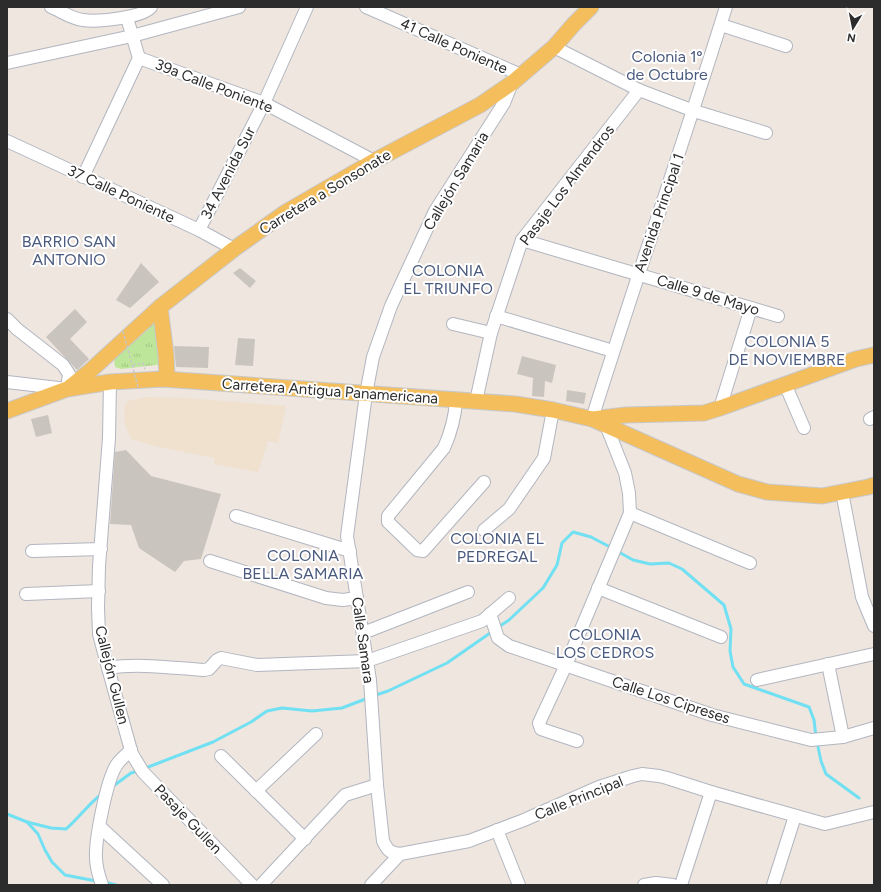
<svg xmlns="http://www.w3.org/2000/svg" width="881" height="892" viewBox="0 0 881 892" font-family="Figtree,sans-serif">
<style>
.education{fill:#f0e1ce}
.grass{fill:url(#grass-tufts)}
.lines{fill:none;stroke-linecap:round;stroke-linejoin:round}
.stream{stroke:#70e0f2;stroke-width:3}
.building{fill:#c9c4bd}
.minor-casing{stroke:#b2b6c0;stroke-width:14}
.major-casing{stroke:#c8c8c8;stroke-width:17}
.path{stroke:#c8c8c8;stroke-width:1.5;stroke-dasharray:3 2;stroke-linecap:butt}
.minor{stroke:#fff;stroke-width:12}
.major{stroke:#f4be5d;stroke-width:15}
.path-bridge{stroke:#c8c8c8;stroke-width:1.5;stroke-dasharray:3 2;stroke-linecap:butt}
.labels{text-anchor:middle;stroke-width:4;stroke-linejoin:round;paint-order:stroke}
.street-label{font-size:15px;fill:#2c2c2c;stroke:#fff}
.neighbourhood-label{font-size:16px;fill:#4b5b7f;stroke:#fff}
</style>
<defs>
<pattern id="grass-tufts" width="24" height="20" patternUnits="userSpaceOnUse"><rect width="24" height="20" fill="#bde69a"/><path d="M3 7l-1-3M5 7V3M7 7l1-3M15 17l-1-3M17 17v-4M19 17l1-3" fill="none" stroke="#a3c585"/></pattern>
</defs>
<rect width="100%" height="100%" fill="#eee6df"/>
<polygon class="education" points="146,397 186,398 286,406 278,443 268,441 258,472 214,464 214,458 154,446 131,439 125,424 124,406 128,401"/>
<polygon class="grass" points="154,321 164,364 121,369 115,367 114,358"/>
<g class="lines">
<g class="stream">
<polyline points="617,551 633,560 650,564 669,563 682,569 724,605 731,629 730,651 733,667 744,684 809,707 814,720 816,737"/>
<polyline points="497,628 509,620 543,588 557,565 562,543 573,532 591,537 612,548"/>
<polyline points="373,696 388,691 447,663 493,631"/>
<polyline points="817,742 821,761 826,774 859,798"/>
<polyline points="143,769 213,742 251,722 267,711 282,708 312,711 342,708 368,698"/>
<polyline points="112,787 131,773 138,771"/>
<polyline points="7,814 27,822 38,834 45,850 52,862 65,875 96,881"/>
<path d="M27 822 51 828 66 829C79 818 89 803 103 793"/>
<polyline points="104,882 116,885"/>
</g>
</g>
<g class="building">
<polygon points="141,263 159,282 130,308 116,300"/>
<polygon points="240,268 256,281 250,288 233,273"/>
<polygon points="75,309 87,322 70,339 89,359 77,370 46,337"/>
<polygon points="238,338 255,339 253,366 235,365"/>
<polygon points="174,346 209,347 208,368 176,367"/>
<polygon points="522,356 556,365 552,383 545,381 544,397 532,396 533,378 517,374"/>
<polygon points="567,390 586,393 584,404 566,401"/>
<polygon points="48,415 52,433 36,437 31,419"/>
<polygon points="126,450 151,476 221,494 201,559 184,561 175,572 139,548 131,525 110,524 115,452"/>
</g>
<g class="lines">
<defs>
<g id="minor">
<path d="M51 7C61 11 72 19 83 20 97 22 142 18 151 7"/>
<polyline points="366,7 521,75"/>
<polyline points="721,25 786,46"/>
<polyline points="554,47 639,90 694,111 766,133"/>
<polyline points="139,58 264,103 374,161"/>
<polyline points="7,63 132,36 239,7"/>
<path d="M512 83 504 103 435 211 391 306 373 357 366 394 347 536 370 680 377 785 383 841C388 851 389 852 400 854L469 841 524 820 599 787 633 776 642 774 659 776 667 778 711 792 825 824 874 812"/>
<polyline points="7,141 199,230 234,249"/>
<polyline points="83,177 139,58 127,18"/>
<polyline points="199,230 264,103 307,7"/>
<polyline points="522,240 778,316"/>
<polyline points="496,316 613,351"/>
<polyline points="7,319 17,329 63,365 69,374 67,389 7,382"/>
<polyline points="453,324 491,333"/>
<polyline points="110,382 109,438 99,566 98,608 99,634 108,668 132,754 143,772 252,885"/>
<polyline points="785,384 804,428"/>
<path d="M456 401C455 418 451 432 444 448L388 516V522L417 550 423 551 484 482"/>
<polyline points="476,401 491,333 522,240 639,90"/>
<polyline points="720,408 751,308"/>
<path d="M592 419C635 281 683 145 726 7"/>
<polyline points="870,419 874,417"/>
<polyline points="842,492 862,597 874,626"/>
<polyline points="630,513 750,563"/>
<polyline points="236,516 350,551"/>
<polyline points="484,530 509,509 544,458 553,410"/>
<polyline points="32,551 101,549"/>
<polyline points="210,561 326,598 343,600 357,598"/>
<polyline points="598,588 721,637"/>
<polyline points="26,594 99,591"/>
<polyline points="490,614 498,638 509,646 712,715 811,740 843,737 874,728"/>
<polyline points="363,633 468,592"/>
<polyline points="828,664 843,737"/>
<path d="M108 668C139 663 172 668 204 670L209 669 217 660 221 658 257 665 367 661 482 621 509 598"/>
<polyline points="757,680 874,654"/>
<polyline points="577,741 541,729 539,723 566,665 630,513 629,493 625,473 606,425"/>
<polyline points="221,756 305,839"/>
<polyline points="256,791 316,734"/>
<polyline points="100,827 163,885"/>
<polyline points="497,830 519,885"/>
<path d="M102 885C99 876 96 868 96 858 95 840 107 776 118 763 122 758 127 754 131 750"/>
<polyline points="261,885 345,795 377,785"/>
<polyline points="371,885 400,854"/>
<polyline points="644,885 656,883 673,885"/>
<polyline points="681,885 711,792"/>
<polyline points="773,885 795,816"/>
</g>
<g id="major">
<polyline points="160,307 166,355 167,379"/>
<polyline points="70,387 90,371 160,307 234,249 286,212 374,161 480,105 512,83 554,47 574,24 591,7"/>
<polyline points="7,411 67,389 110,382 163,379 515,404 553,410 592,419 738,484 767,492 822,496 868,487 874,485"/>
<polyline points="593,419 626,415 704,413 720,408 856,359 874,355"/>
</g>
</defs>
<use href="#minor" class="minor-casing"/>
<use href="#major" class="major-casing"/>
<polyline class="path" points="133,365 143,363 145,369"/>
<use href="#minor" class="minor"/>
<use href="#major" class="major"/>
<polyline class="path-bridge" points="123,331 138,387"/>
</g>
<g class="labels">
<g class="street-label">
<text transform="translate(454 46) rotate(24)" y="5">41 Calle Poniente</text>
<text transform="translate(214 86) rotate(21)" y="5">39a Calle Poniente</text>
<text transform="translate(228 173) rotate(-63)" y="5">34 Avenida Sur</text>
<text transform="translate(456 181) rotate(-59)" y="5">Callejón Samaria</text>
<text transform="translate(567 185) rotate(-53)" y="5">Pasaje Los Almendros</text>
<text transform="translate(325 192) rotate(-31)" y="5">Carretera a Sonsonate</text>
<text transform="translate(121 194) rotate(25)" y="5">37 Calle Poniente</text>
<text transform="translate(659 213) rotate(-71)" y="5">Avenida Principal 1</text>
<text transform="translate(708 295) rotate(17)" y="5">Calle 9 de Mayo</text>
<text transform="translate(330 391) rotate(4)" y="5">Carretera Antigua Panamericana</text>
<text transform="translate(363 640) rotate(82)" y="5">Calle Samara</text>
<text transform="translate(112 675) rotate(76)" y="5">Callejón Gullen</text>
<text transform="translate(671 700) rotate(18)" y="5">Calle Los Cipreses</text>
<text transform="translate(579 798) rotate(-22)" y="5">Calle Principal</text>
<text transform="translate(188 819) rotate(46)" y="5">Pasaje Gullen</text>
</g>
<g class="neighbourhood-label">
<text x="667" y="62">Colonia 1º<tspan x="667" dy="18">de Octubre</tspan></text>
<text x="69" y="247">BARRIO SAN<tspan x="69" dy="18">ANTONIO</tspan></text>
<text x="448" y="276">COLONIA<tspan x="448" dy="18">EL TRIUNFO</tspan></text>
<text x="787" y="347">COLONIA 5<tspan x="787" dy="18">DE NOVIEMBRE</tspan></text>
<text x="497" y="544">COLONIA EL<tspan x="497" dy="18">PEDREGAL</tspan></text>
<text x="303" y="561">COLONIA<tspan x="303" dy="18">BELLA SAMARIA</tspan></text>
<text x="605" y="640">COLONIA<tspan x="605" dy="18">LOS CEDROS</tspan></text>
</g>
</g>
<rect width="881" height="892" fill="none" stroke="#2c2c2c" stroke-width="16"/>
<g transform="translate(853 28) rotate(190)" stroke="#ffffff" stroke-width="3" paint-order="stroke">
<path d="M0-3L7 15L0 10L-7 15Z" fill="#2c2c2c"/>
<text y="-6" font-size="11" font-weight="bold" text-anchor="middle" fill="#2c2c2c">N</text>
</g>
</svg>
